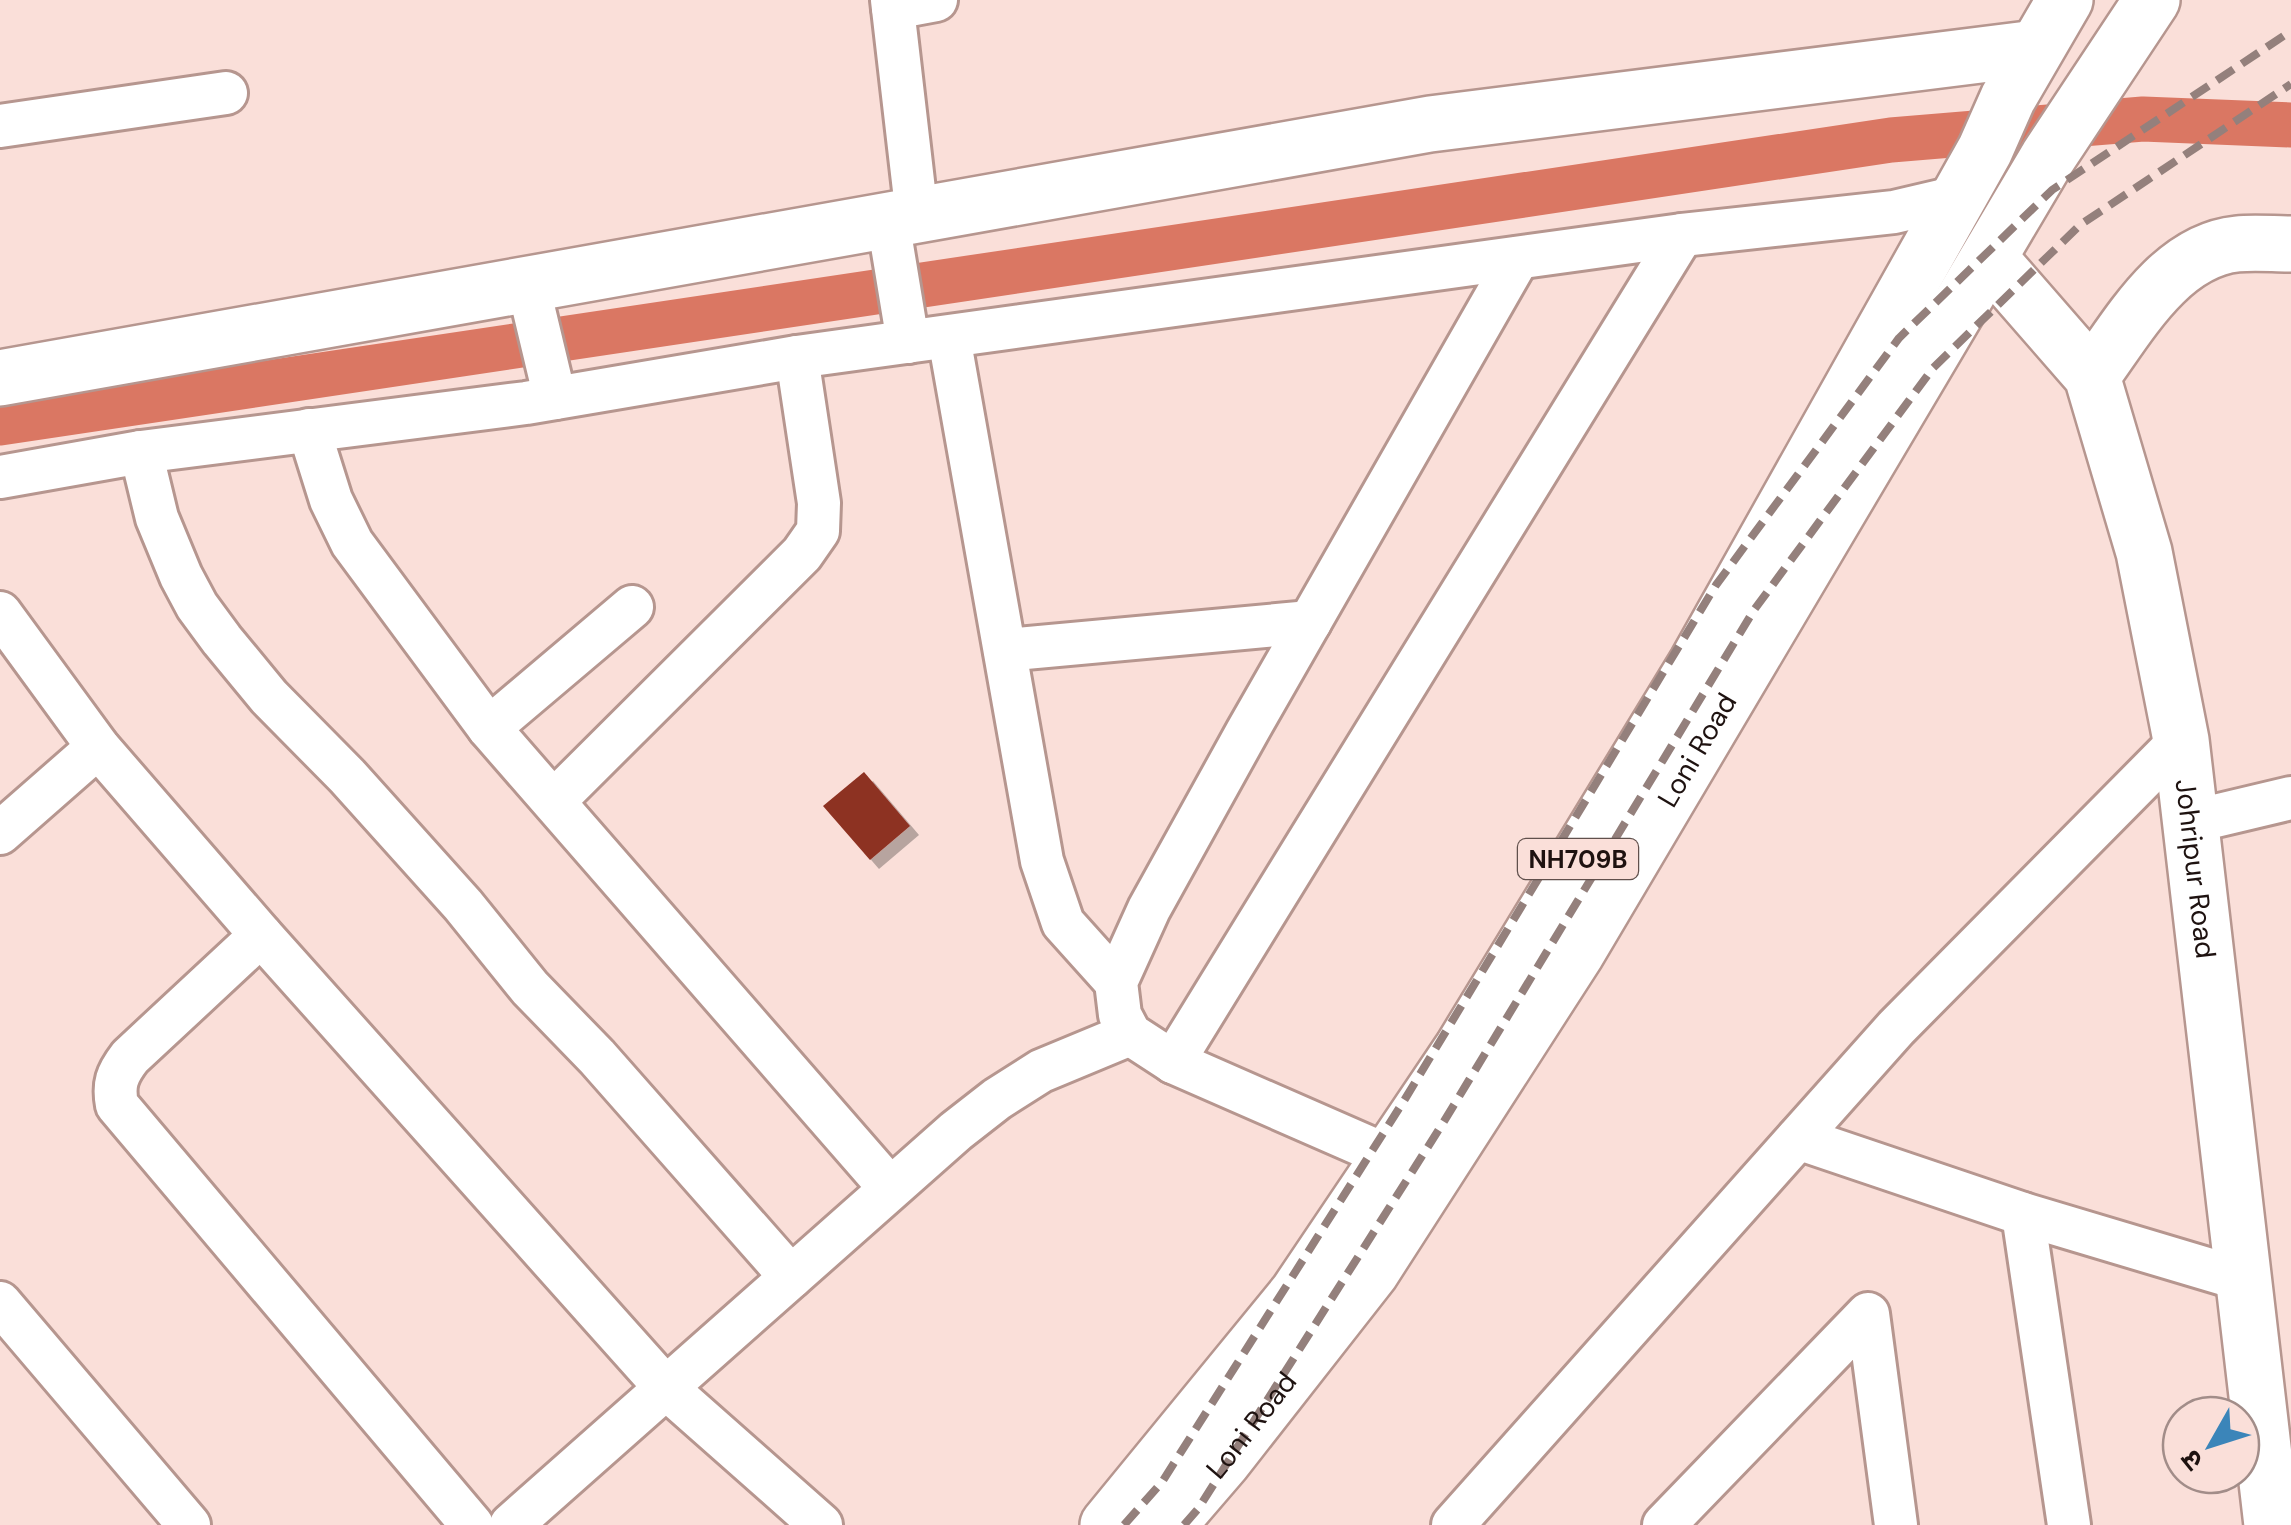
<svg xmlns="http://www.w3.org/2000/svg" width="2291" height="1525" viewBox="0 0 2291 1525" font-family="'DM Sans','Noto Sans Devanagari',sans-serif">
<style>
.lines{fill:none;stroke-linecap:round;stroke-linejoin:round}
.canal{stroke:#da7763;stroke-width:45}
.building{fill:#8d3121;filter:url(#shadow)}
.street-casing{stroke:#b6968f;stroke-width:48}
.secondary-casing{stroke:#b6968f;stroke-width:60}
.highway-casing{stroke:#b6968f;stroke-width:60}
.street{stroke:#fff;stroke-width:42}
.secondary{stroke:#fff;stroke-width:55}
.highway{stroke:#fff;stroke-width:55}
.rail{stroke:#94807c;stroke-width:8;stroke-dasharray:20 10;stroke-linecap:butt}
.labels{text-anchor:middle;stroke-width:10;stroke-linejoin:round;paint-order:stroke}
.shield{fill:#fadfd9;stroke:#60504c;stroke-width:2.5}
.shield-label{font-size:25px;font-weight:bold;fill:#1e1210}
.street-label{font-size:28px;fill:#1e1210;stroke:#fadfd9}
</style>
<defs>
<filter id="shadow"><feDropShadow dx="9" dy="9" stdDeviation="0" flood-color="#0004"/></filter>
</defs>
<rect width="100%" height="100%" fill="#fadfd9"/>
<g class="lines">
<polyline class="canal" points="0,423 1891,140 2143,119 2291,125"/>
</g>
<polygon class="building" points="864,772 910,826 870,860 823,806"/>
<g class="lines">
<defs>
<g id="street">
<polyline points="892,0 917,216"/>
<polyline points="893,8 936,0"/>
<polyline points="0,126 226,93"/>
<polyline points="888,221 908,342"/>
<polyline points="528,285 555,398"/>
<polyline points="949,337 1042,861 1063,923 1116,982"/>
<polyline points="309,430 331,500 352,543 489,728 889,1187"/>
<polyline points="141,452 157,518 181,576 197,606 222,640 269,697 347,776 463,905 530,988 597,1057 791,1277"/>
<polyline points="0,477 141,452 526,403 797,357 1682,235 1894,212 1958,197"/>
<polyline points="0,613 98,747 261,935 665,1387 821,1525"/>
<polyline points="1005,650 1310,622"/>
<polyline points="489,728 632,607"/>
<polyline points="554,801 802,554 818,531 819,503 797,357"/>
<polyline points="2190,822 2291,798"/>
<polyline points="0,833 98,747"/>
<path d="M261 935 130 1057C117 1074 113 1084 117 1105L472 1525"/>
<polyline points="1173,1062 1682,235"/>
<polyline points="1798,1138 2023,1214 2244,1280"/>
<polyline points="1390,1157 1173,1062 1130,1034 1120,1015 1116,982 1149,909 1247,732 1518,258"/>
<polyline points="2023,1214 2069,1525"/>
<polyline points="0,1303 189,1525"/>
<polyline points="511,1525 956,1131 997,1099 1041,1071 1130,1034"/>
<polyline points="1453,1525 1896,1028 2181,740"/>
<polyline points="1664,1525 1868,1314 1896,1525"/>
</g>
<g id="secondary">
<path id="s1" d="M1990 259 2092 376 2144 552 2181 740 2272 1525"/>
<path d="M2092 376C2128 327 2169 251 2237 244 2254 242 2273 244 2291 244"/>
<polyline points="0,378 1430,124 2036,48"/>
</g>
<g id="highway">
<polyline points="1108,1525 1297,1294 1462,1049 1697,663 1985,150 2008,98 2065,0"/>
<path id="s2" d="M1168 1525 1223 1461 1371 1272 1577 952 2048 157 2152 0"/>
</g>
</defs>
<use href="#street" class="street-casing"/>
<use href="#secondary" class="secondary-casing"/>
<use href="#highway" class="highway-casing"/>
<use href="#street" class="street"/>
<use href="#secondary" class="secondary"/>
<use href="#highway" class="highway"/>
<g class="rail">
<polyline points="1124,1525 1162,1482 1405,1099 1716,585 1899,338 2052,190 2291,31"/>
<polyline points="1184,1525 1198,1509 1443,1123 1754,610 1933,368 2080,225 2291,84"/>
</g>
</g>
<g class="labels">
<rect class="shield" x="1518" y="839" width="120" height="40" rx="8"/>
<g class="shield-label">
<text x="1578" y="868">NH709B</text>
</g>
<g class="street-label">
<text dy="10" stroke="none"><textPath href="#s2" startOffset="940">Loni Road</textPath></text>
<text dy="10" stroke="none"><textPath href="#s1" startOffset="660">Johripur Road</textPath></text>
<text dy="10" stroke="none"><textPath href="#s2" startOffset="130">Loni Road</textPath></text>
</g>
</g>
<g transform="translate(2211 1445) rotate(231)"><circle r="48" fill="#fadfd9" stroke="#a28d89" stroke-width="2.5"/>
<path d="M0-8L18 38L0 25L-18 38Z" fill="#3b85b9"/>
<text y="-15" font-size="28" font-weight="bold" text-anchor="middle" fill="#1e1210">उ</text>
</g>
</svg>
